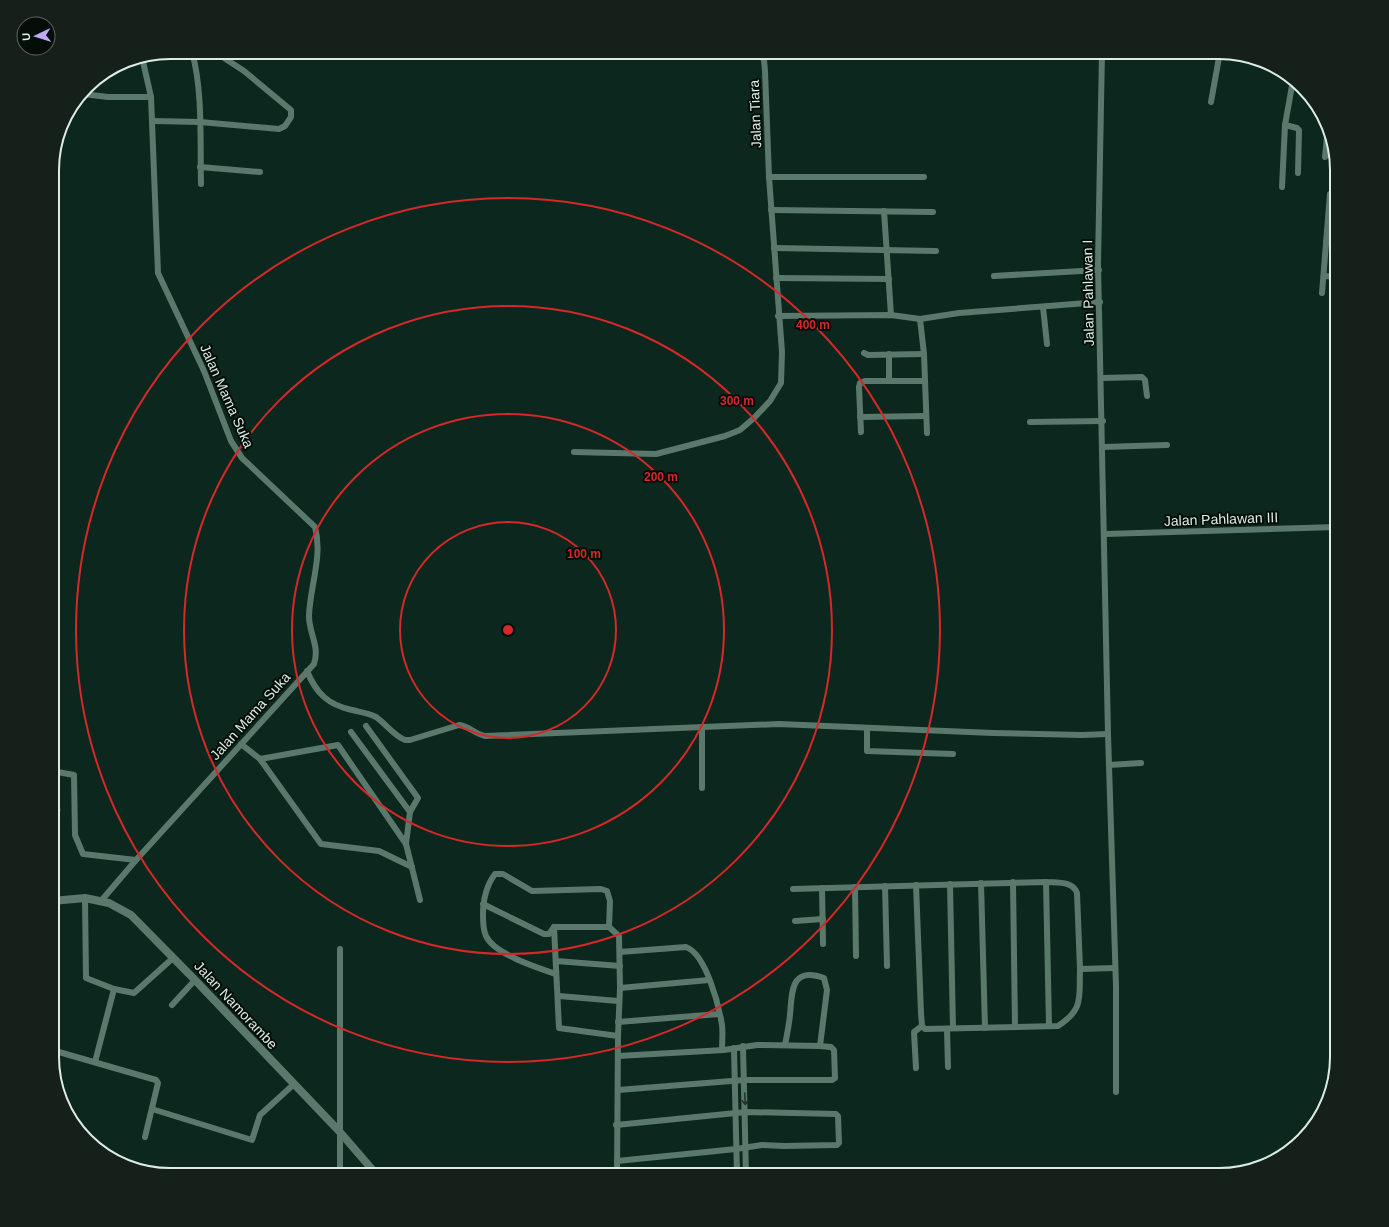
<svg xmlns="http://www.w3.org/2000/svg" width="1389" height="1227" viewBox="0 0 1389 1227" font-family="Arial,sans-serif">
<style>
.water{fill:#483a63}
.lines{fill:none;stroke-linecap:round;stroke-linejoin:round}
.street{stroke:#5b786c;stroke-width:6}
.secondary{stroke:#5b786c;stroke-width:8}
.oneway{stroke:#22332c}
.ring{fill:none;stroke:#d62828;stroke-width:2}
.labels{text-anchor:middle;stroke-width:4;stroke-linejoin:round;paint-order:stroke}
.street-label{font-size:14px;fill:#dcece5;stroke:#040e09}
.rim{fill:none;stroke:#dcece5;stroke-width:2}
.centre{fill:#d62828;stroke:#040e09;stroke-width:2}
.ring-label{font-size:12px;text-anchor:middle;font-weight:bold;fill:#d62828;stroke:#040e09;stroke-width:4;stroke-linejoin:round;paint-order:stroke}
</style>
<rect width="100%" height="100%" fill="#0c281e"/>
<polygon class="water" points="52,803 61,809 52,841"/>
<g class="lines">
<g class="street">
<path d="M192 52C203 90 200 144 201 184"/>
<polyline points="557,52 562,55 737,52"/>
<polyline points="1102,52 1098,264 1108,734 1116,986 1116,1092"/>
<polyline points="83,94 108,97 151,97"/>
<polyline points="1211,102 1220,52"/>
<polyline points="153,121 200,122 279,129 285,126 291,117 291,110 244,71 215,52"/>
<polyline points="1285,125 1297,128 1299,130 1298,173"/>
<polyline points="1325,157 1328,126"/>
<polyline points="200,167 260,172"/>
<polyline points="769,177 924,177"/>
<polyline points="1282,187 1285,125 1293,80"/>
<polyline points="771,210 933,212"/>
<polyline points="884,211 891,315"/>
<polyline points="1329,213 1337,214"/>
<polyline points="1326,242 1337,243"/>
<polyline points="774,248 936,251"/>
<polyline points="994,276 1099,270"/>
<polyline points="1324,276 1337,277"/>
<polyline points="776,278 889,279"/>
<polyline points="1322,293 1330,194"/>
<polyline points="1043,307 1047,344"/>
<polyline points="778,316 891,315 920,319 959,313 1100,302"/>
<polyline points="920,319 924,354 927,433"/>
<polyline points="864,353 868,355 924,354"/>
<polyline points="889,354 889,380"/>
<polyline points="1102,378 1142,377 1145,380 1147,396"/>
<polyline points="860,417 926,416"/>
<polyline points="1030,422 1103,421"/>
<polyline points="861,432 859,387 860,383 865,381 925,381"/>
<polyline points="1103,447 1167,445"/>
<polyline points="574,452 656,454 725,436 740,430 754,418 770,401 781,383 782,352 769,177 765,71 764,60 758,52"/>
<polyline points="1105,534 1337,527"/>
<path d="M307 671C316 693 328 705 352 710 360 712 368 713 376 717 386 724 394 736 405 740H410L459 725C469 726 475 734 485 736L779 724 993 733 1082 735 1108 734"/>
<polyline points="366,726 418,798 410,812"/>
<polyline points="702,727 702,788"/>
<polyline points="867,728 867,751 953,754"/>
<polyline points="351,732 410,812 406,844"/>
<polyline points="241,744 260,759 338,745 406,844 420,900"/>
<polyline points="260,759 321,844 379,851 412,867"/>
<polyline points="1109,765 1141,763"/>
<polyline points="52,771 74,775 75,835 83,854 136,860"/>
<polyline points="55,771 55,744"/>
<polyline points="1013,882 1015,1027"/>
<polyline points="1046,882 1049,1026"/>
<polyline points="981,883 985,1028"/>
<polyline points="950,884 953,1028"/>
<path d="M916 885 921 1013 922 1026 925 1029 1058 1026C1084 1009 1079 998 1080 969"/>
<polyline points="885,886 887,966"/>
<polyline points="855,887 856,956"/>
<polyline points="822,888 823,944"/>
<path d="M793 889 1046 882C1058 883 1073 881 1077 893L1080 969 1115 968"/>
<polyline points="85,898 86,978 114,989 134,993 173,958"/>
<path d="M101 901 136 860 314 664C320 646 309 634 309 616 310 586 323 556 315 527L242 458 231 441 204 371 158 273 151 97 142 57"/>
<polyline points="483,904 544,934 549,934 554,927 559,1028 618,1036 617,1175"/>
<polyline points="795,921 823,919"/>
<polyline points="554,927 609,927 619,936 620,988 618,1036"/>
<polyline points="340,949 340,1175"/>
<path d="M620 952 686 947C706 954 719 1006 722 1025 723 1033 722 1042 722 1050"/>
<polyline points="556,961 620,966"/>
<path d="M556 974C538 968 494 954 486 936 483 930 483 922 483 915 483 899 486 886 495 874H503L532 891 601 889 607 891 610 901 609 927"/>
<polyline points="620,988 709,980"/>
<polyline points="559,996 618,1001"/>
<polyline points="172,1005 195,980"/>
<polyline points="618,1022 719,1014"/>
<polyline points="947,1029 948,1067"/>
<path d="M785 1045C787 1035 789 1025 790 1015 792 991 791 966 824 978L827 990 820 1046"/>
<polyline points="743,1046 746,1175"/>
<polyline points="734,1048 737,1175"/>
<polyline points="52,1050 156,1080 158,1083 145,1137"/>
<polyline points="618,1056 724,1050 757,1045 820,1046 831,1047 834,1050 835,1078 832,1080 744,1080 618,1090"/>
<polyline points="95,1062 114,989"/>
<polyline points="916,1068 914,1032 922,1026"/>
<polyline points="152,1109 252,1140 260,1115 293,1085"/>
<polyline points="616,1125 746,1112 836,1114 838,1116 839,1143 837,1145 784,1146 762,1145 736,1149 617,1161"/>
<polyline points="123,1165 132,1165 136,1168"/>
</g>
<polyline class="secondary" points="52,901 85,898 109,903 131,915 195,980 339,1131 377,1175"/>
</g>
<defs><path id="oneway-shaft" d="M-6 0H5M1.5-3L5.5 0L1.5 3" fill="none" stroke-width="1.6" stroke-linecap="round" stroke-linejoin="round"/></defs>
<use class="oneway" href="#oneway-shaft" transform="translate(745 1099) rotate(87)"/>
<g class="ring">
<circle cx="508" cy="630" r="108"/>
<circle cx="508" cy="630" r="216"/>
<circle cx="508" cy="630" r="324"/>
<circle cx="508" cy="630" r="432"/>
</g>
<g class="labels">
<g class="street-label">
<text transform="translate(755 114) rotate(-92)" y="5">Jalan Tiara</text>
<text transform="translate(1088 293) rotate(-91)" y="5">Jalan Pahlawan I</text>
<text transform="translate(227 396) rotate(66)" y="5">Jalan Mama Suka</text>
<text transform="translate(1221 519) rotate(-2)" y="5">Jalan Pahlawan III</text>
<text transform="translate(250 716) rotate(-48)" y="5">Jalan Mama Suka</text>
<text transform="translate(236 1005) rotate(47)" y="5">Jalan Namorambe</text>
</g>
</g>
<path d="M0 0H1389V1227H0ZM170 59H1219A111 111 0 0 1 1330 170V1057A111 111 0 0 1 1219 1168H170A111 111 0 0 1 59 1057V170A111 111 0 0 1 170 59Z" fill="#15201b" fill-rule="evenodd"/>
<path class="rim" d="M170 59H1219A111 111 0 0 1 1330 170V1057A111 111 0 0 1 1219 1168H170A111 111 0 0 1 59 1057V170A111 111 0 0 1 170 59Z"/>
<circle cx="508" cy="630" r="6" class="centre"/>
<g class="ring-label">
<text x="813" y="329">400 m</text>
<text x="737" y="405">300 m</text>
<text x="661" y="481">200 m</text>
<text x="584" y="558">100 m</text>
</g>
<g transform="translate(36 36) rotate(266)"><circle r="19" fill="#040e09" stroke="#5a6761"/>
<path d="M0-3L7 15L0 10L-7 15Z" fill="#c1a8f3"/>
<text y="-6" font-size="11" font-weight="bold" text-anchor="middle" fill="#dcece5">U</text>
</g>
</svg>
